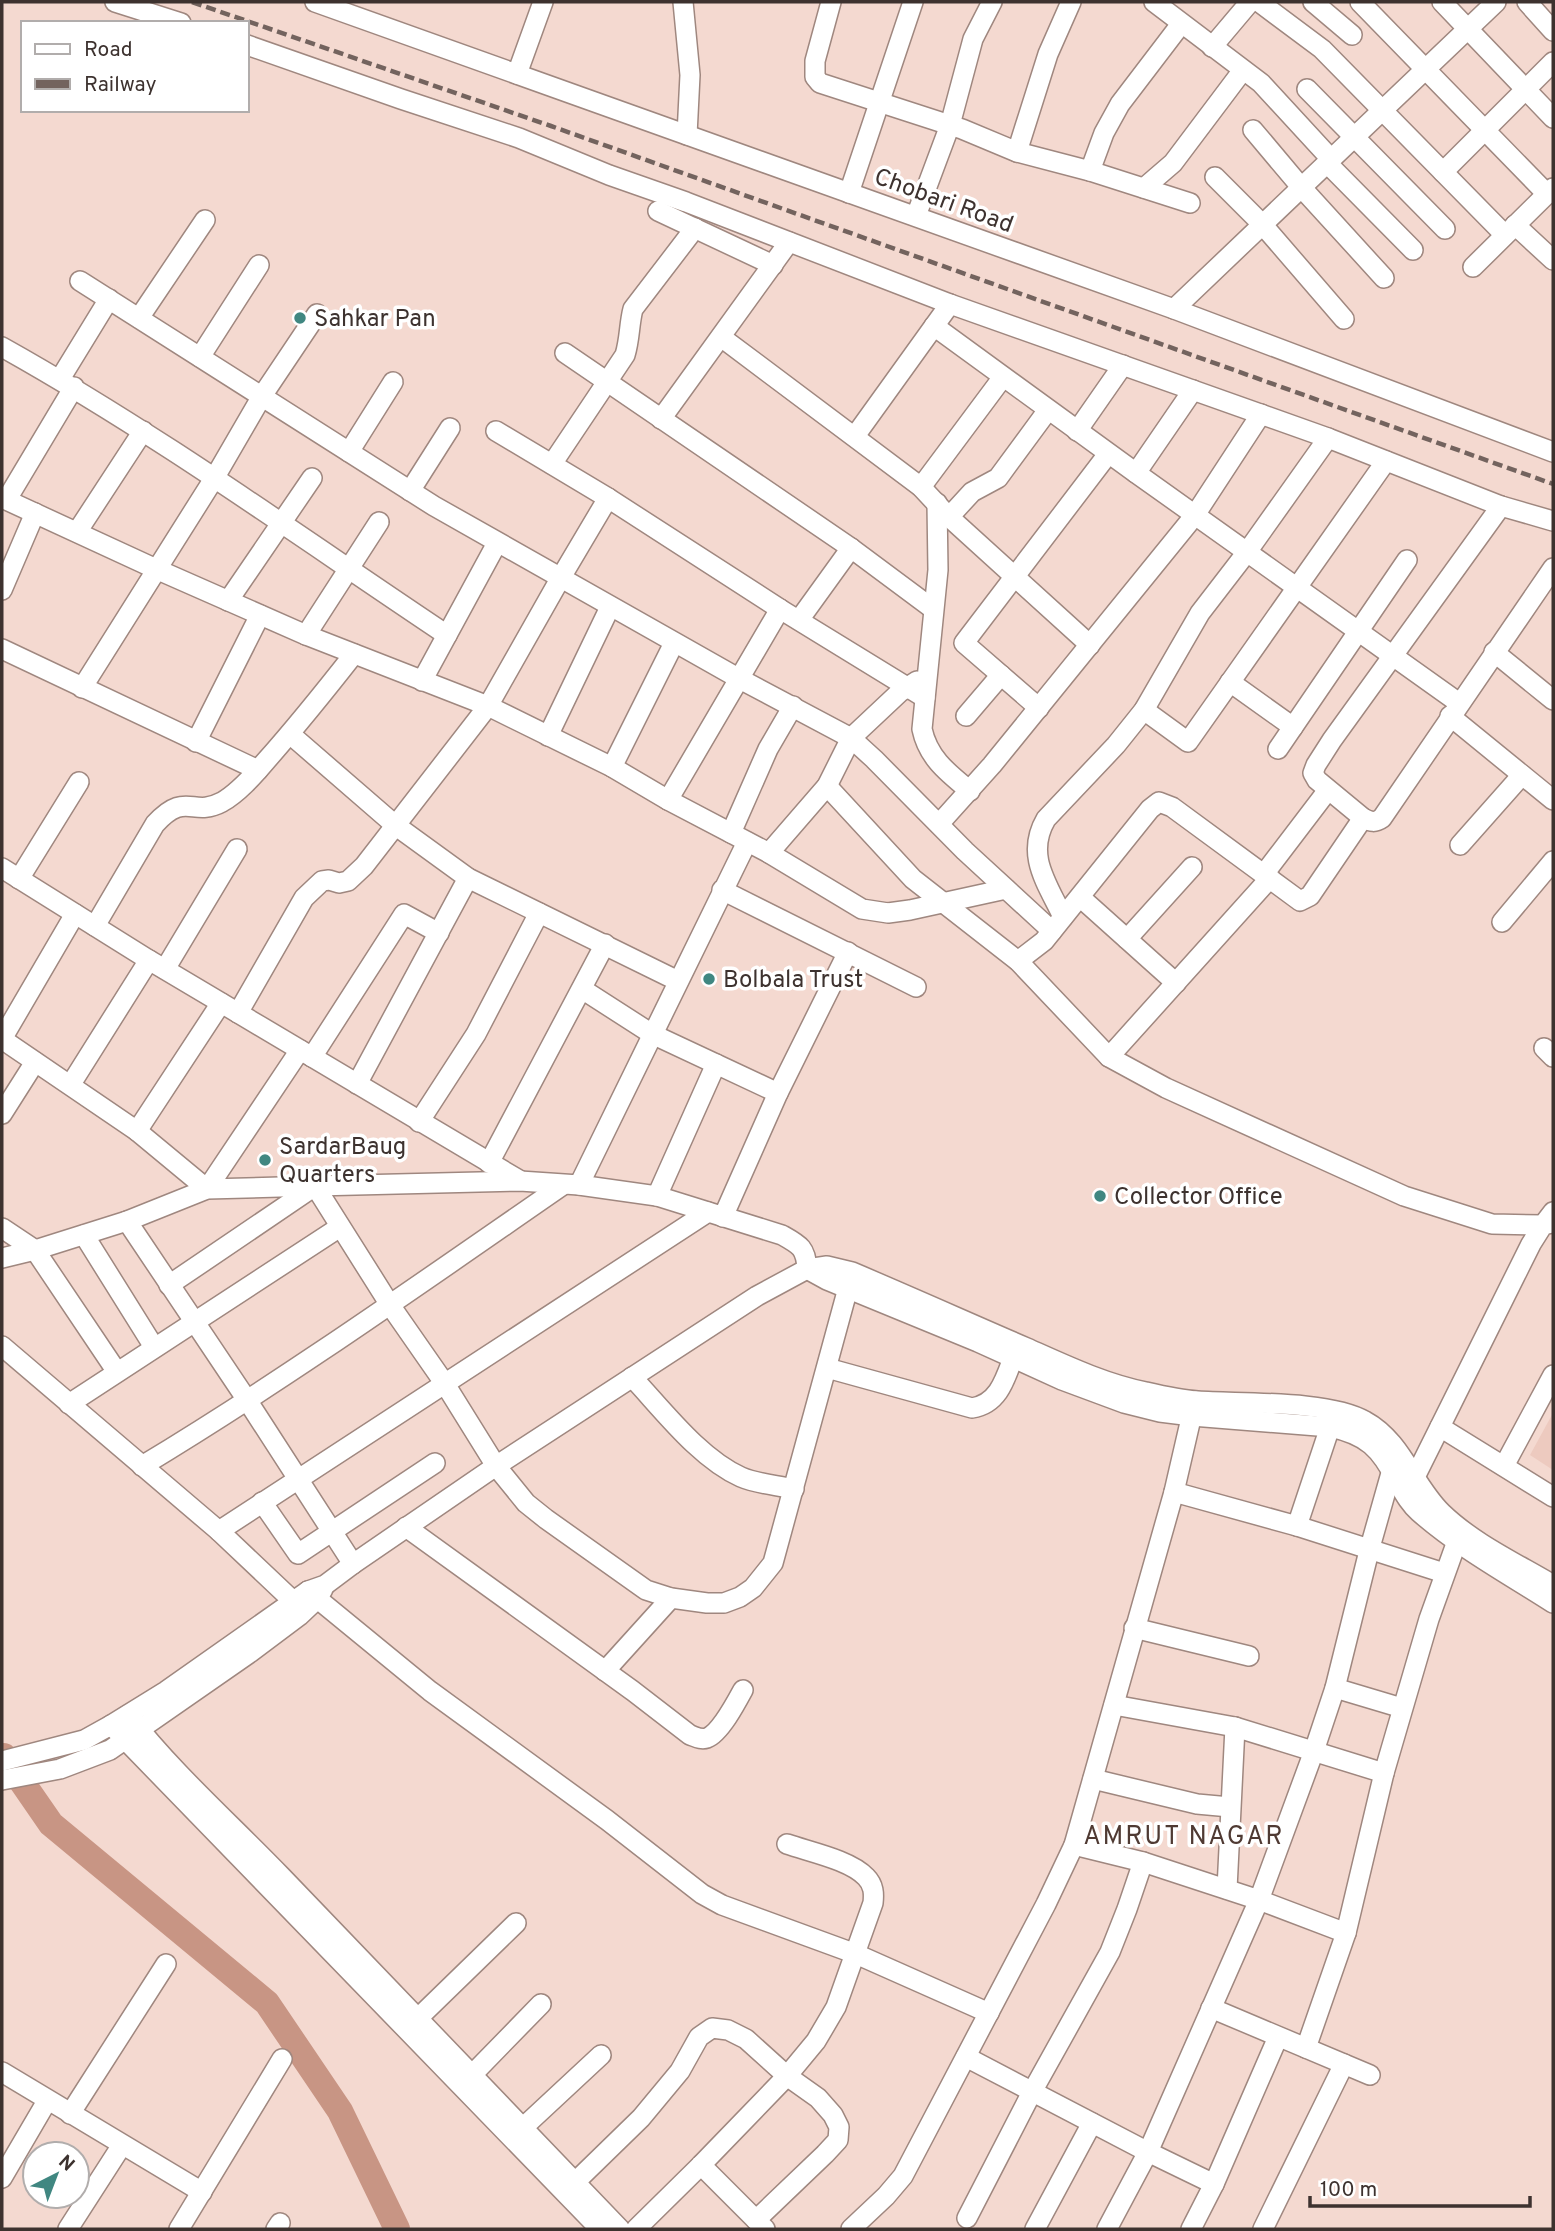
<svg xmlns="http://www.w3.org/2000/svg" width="1555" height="2231" viewBox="0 0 1555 2231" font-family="Overpass,sans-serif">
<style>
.built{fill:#edcabf}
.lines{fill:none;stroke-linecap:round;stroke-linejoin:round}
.river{stroke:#c89584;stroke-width:26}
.minor-casing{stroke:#9f877f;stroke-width:22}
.minor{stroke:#fff;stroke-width:19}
.rail{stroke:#73635e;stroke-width:4.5;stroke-dasharray:10 5;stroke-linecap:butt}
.poi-dot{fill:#408781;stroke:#fff;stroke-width:2.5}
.labels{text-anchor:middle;stroke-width:7;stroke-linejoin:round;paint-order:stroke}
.street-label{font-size:24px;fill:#3d322f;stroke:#fff}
.poi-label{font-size:24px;fill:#3d322f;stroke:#fff;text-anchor:start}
.neighbourhood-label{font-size:26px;letter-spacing:2px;fill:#4f3a33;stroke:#fff}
</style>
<rect width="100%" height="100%" fill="#f4d9d0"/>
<polygon class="built" points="1553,1413 1553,1470 1530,1455"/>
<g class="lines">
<polyline class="river" points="4,1756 51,1824 267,2003 340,2111 397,2229"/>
<defs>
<g id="minor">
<polyline points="115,2 181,23"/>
<polyline points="315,2 1174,309 1553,452"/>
<polyline points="683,2 690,75 687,135"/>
<polyline points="831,2 815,61 815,77 820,83 962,129 1017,152 1090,171 1190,203"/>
<polyline points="1154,2 1261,83 1331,159"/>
<polyline points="1259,2 1322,49 1505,235"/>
<polyline points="1313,2 1352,35"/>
<polyline points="1360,2 1547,194"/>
<polyline points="1442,2 1553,118"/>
<polyline points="1527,2 1553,31"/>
<polyline points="247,45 401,99 519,138 609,175 686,202 950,304 1328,438 1501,506 1553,521"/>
<polyline points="1212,47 1250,2"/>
<polyline points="517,74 543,2"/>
<polyline points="1307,89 1445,229"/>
<polyline points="1253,130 1301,187 1384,278"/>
<polyline points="1017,152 1048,54 1071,2"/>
<polyline points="1327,163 1413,250"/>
<polyline points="1090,171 1104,133 1120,104 1181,24"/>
<polyline points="1443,172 1553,62"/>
<polyline points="1215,177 1262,224 1344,319"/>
<polyline points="1144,188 1173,163 1243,70"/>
<polyline points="849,193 913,2"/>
<polyline points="658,211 773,265"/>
<polyline points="916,216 950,125 973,39 992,2"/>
<polyline points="1515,225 1553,260"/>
<polyline points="1473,267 1553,188"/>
<polyline points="80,281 434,506 738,678 851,738 874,759 965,851 1052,931"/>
<polyline points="1174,309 1496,2"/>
<polyline points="139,318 205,220"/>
<polyline points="934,326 1136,473 1459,703"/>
<polyline points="721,337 921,487 949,517 1090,645"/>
<path d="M2 347C156 433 300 537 447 635"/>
<polyline points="565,353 851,548 933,609"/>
<polyline points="200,357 259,265"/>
<polyline points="60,379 109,299"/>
<polyline points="661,419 789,242"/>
<polyline points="496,431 608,498 780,609 925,698"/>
<polyline points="1077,431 1123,365"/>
<polyline points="855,436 950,304"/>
<polyline points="349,452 393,382"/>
<path d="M552 464 625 355C630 339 629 324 633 309L695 228"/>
<polyline points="1136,473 1193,390"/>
<polyline points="921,487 1003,377"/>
<polyline points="410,491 450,428"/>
<polyline points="2,498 156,569 306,635 488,706 612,767 668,800 769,853 862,909 888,913 910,910 1006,889"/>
<polyline points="7,499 74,387"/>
<path d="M937 503 938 570 922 729C928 758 948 773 970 791"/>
<path d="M1501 506 1332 740 1316 765 1313 773 1317 780 1363 818C1371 822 1375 823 1382 818L1553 568"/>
<polyline points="949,517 972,492 998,478 1048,410"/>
<polyline points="77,532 143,431"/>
<polyline points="2,590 35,513"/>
<polyline points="228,601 312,478"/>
<polyline points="799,620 851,548"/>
<polyline points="306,635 379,522"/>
<polyline points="2,649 258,770"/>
<polyline points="1494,652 1553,700"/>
<polyline points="422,681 497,543"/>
<polyline points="1230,682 1293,727"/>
<polyline points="82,688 215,477 262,396 317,314"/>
<polyline points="1039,708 964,643 1108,454"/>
<polyline points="1144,710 1188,742 1386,461"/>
<polyline points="966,716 1001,675"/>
<polyline points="1450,716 1553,800"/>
<polyline points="290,734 395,825 468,878 678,981"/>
<polyline points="548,736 610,607"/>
<polyline points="196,742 260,615"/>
<polyline points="1278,749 1407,560"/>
<polyline points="612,767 674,643"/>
<polyline points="827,786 913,879 1018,961 1109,1057 1166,1088 1404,1196 1492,1224 1543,1225 1553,1212"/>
<polyline points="668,800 780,609"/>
<polyline points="939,824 992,765 1195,515 1261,414"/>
<polyline points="731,833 768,749 793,706"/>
<polyline points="1460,845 1522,775"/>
<polyline points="769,853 827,786 851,738 900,692 917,681"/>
<polyline points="2,868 149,960 519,1180"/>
<polyline points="1264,874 1328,790"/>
<polyline points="19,879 79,782"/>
<polyline points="722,890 916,987"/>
<polyline points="1080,897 1176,983"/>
<path d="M1063 917C1047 883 1025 855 1046 819L1116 745 1144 710 1200 613 1247 552 1328 438"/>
<polyline points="1502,922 1553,861"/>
<path d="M95 926 155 824C186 790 192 818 222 802 238 793 253 776 265 762 296 727 325 691 354 654"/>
<polyline points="1127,939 1192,867"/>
<polyline points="1018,961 1044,941 1150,809 1159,802 1172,807 1300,901 1310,896 1363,818"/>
<polyline points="165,969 237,849"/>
<polyline points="582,989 652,1034 778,1093"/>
<polyline points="238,1013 304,898 322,881 329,880 339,883 348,881 364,866 488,706 560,579 608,498"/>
<polyline points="2,1039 137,1131 207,1189 300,1050"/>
<polyline points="2,1039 75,914"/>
<polyline points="1544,1048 1553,1057"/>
<polyline points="312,1057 404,914 439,933"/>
<polyline points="1109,1057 1270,878"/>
<polyline points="71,1084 149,960"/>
<polyline points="357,1084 468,878"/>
<polyline points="2,1114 35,1062"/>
<polyline points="419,1122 476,1034 539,913"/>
<polyline points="137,1131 221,1003"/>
<polyline points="489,1163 605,944"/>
<polyline points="579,1185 747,842"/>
<polyline points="657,1196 716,1064"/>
<polyline points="723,1217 778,1093 848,952"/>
<polyline points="127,1221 247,1400 353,1564"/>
<polyline points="2,1228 35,1250 117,1372"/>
<polyline points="84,1235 154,1347"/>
<path d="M2 1258 35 1250 127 1221 207 1189 315 1186 520 1181 579 1185 657 1196 782 1235C800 1245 806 1248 807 1269"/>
<path d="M807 1269 827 1280 978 1342 1062 1380 1124 1403 1160 1412 1192 1416 1330 1427C1367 1435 1380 1448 1397 1481 1404 1493 1409 1503 1419 1512 1460 1548 1508 1574 1553 1603"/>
<polyline points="169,1285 315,1186 390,1305 445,1384 496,1466 526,1503 546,1519 646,1590 671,1598 707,1603 724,1603 740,1597 753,1588 773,1563 848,1288"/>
<polyline points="2,1346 219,1531 293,1601"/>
<path d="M827 1368 972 1408C998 1404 1005 1380 1013 1358"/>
<path d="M632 1377C663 1410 699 1458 741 1477 757 1484 777 1485 794 1489"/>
<polyline points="69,1404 340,1227"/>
<polyline points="1440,1427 1553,1497"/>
<path d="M142 1466C286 1379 424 1281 563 1185"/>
<polyline points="1504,1466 1553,1375"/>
<polyline points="1415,1477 1531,1244 1543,1225 1552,1223"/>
<polyline points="1174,1492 1297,1526 1444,1573"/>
<polyline points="262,1502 298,1554 435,1463"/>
<polyline points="1297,1526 1330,1427 1331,1417"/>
<path d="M406 1527 633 1691 690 1735C696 1737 701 1740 707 1738 720 1733 736 1703 743 1690"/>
<polyline points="219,1531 708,1212"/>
<polyline points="308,1591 430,1691 607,1820 702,1894 722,1905 856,1954 989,2013"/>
<polyline points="1134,1628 1249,1656"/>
<polyline points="605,1671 671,1598"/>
<polyline points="1335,1688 1402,1708"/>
<polyline points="1114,1705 1235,1727 1384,1773"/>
<path d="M128 1715C174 1774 230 1823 282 1877 394 1995 507 2112 620 2229"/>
<polyline points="111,1725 600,2229"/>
<path d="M2 1761 84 1740 111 1725 166 1691 308 1591 325 1585 353 1564 496 1466 757 1296 807 1269 827 1266 852 1272C911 1297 969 1323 1027 1348 1065 1365 1105 1384 1146 1392 1163 1396 1181 1400 1198 1401 1241 1404 1329 1400 1365 1421 1402 1441 1413 1485 1442 1513 1473 1543 1516 1563 1553 1585"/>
<polyline points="1093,1779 1197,1804 1230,1807"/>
<polyline points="2,1780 60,1769 110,1750 251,1652 299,1616 317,1599 323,1589"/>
<polyline points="1074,1845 1143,1862 1259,1900 1346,1933"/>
<polyline points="1227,1889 1235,1727"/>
<polyline points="1211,2008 1370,2075"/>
<polyline points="409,2027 516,1923"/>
<polyline points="1306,2048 1346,1933 1384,1773 1429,1619 1461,1530"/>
<polyline points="966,2057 1148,2152 1214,2184"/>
<polyline points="2,2072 202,2192"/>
<polyline points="464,2083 541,2004"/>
<polyline points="70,2114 166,1964"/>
<polyline points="515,2135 601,2055"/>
<polyline points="701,2165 765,2229"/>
<polyline points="2,2178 47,2101"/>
<polyline points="566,2191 641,2118 680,2071 699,2037 712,2028 728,2030 746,2039 787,2076 818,2098 833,2115 839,2127 838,2140 825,2154 756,2220"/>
<polyline points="967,2218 1032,2092 1110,1952 1127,1909 1143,1862"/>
<polyline points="68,2229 122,2145"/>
<polyline points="179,2229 282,2059"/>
<polyline points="276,2229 280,2223"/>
<path d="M636 2229 701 2165 787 2076 816 2041 836 2007 873 1903C874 1894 874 1885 866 1877 850 1860 810 1852 787 1844"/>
<polyline points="851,2229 886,2196 903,2176 1046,1904 1074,1845 1174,1492 1195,1401"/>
<polyline points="1035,2229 1092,2123"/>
<polyline points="1107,2229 1148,2152 1259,1900 1314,1751 1335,1688 1369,1551 1393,1466"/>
<polyline points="1191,2229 1214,2184 1278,2037"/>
<polyline points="1263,2229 1344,2064"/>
</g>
</defs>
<use href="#minor" class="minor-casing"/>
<use href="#minor" class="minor"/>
<polyline class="rail" points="192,2 551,126 1553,484"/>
</g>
<g class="poi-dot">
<circle cx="300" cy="318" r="7"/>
<circle cx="709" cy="979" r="7"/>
<circle cx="265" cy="1160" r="7"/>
<circle cx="1100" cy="1196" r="7"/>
</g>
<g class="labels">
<g class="street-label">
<text transform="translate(944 200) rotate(20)" y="8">Chobari Road</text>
</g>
<g class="poi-label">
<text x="314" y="326">Sahkar Pan</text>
<text x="723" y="987">Bolbala Trust</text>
<text x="279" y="1154">SardarBaug<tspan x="279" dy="28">Quarters</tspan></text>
<text x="1114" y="1204">Collector Office</text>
</g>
<g class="neighbourhood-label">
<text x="1184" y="1844">AMRUT NAGAR</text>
</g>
</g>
<rect width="1555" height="2231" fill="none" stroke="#3d322f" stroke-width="7"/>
<rect x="21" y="21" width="228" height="91" fill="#ffffff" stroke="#b1adac" stroke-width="2"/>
<rect x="35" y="44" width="35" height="10" fill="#ffffff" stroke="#b1adac" stroke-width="2"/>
<text x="84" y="56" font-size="21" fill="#3d322f">Road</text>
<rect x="35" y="79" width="35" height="10" fill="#73635e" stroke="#b1adac" stroke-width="2"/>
<text x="84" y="91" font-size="21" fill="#3d322f">Railway</text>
<g transform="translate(56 2175) rotate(42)"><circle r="33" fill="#ffffff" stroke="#b1adac" stroke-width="2"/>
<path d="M0-5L12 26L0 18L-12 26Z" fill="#408781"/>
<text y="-10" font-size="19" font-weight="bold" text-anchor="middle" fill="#3d322f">N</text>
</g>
<path d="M1310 2196v10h220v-10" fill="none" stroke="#3d322f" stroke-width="3.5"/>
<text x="1320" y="2196" font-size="21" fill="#3d322f" stroke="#ffffff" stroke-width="5" paint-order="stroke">100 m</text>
</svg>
